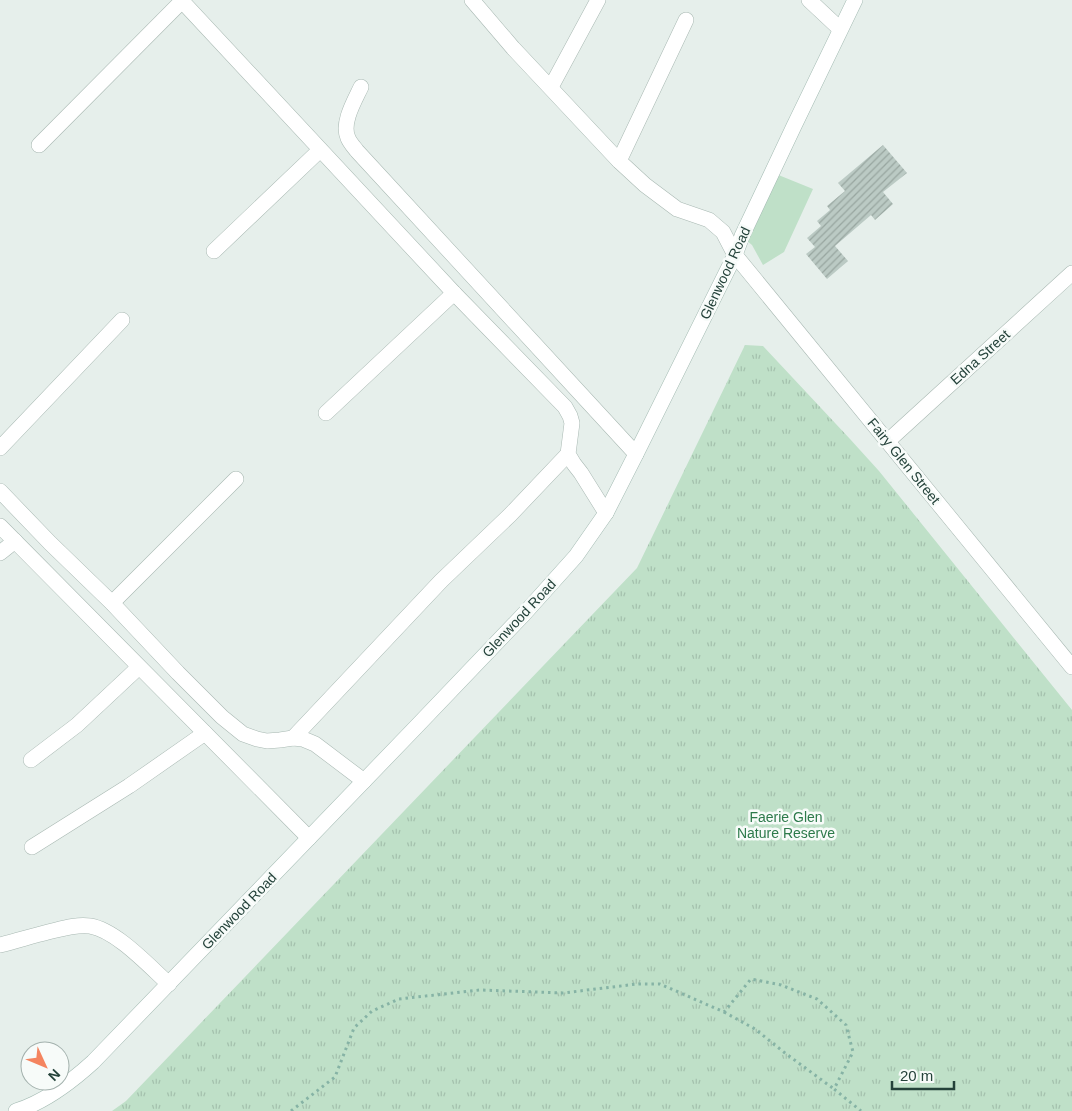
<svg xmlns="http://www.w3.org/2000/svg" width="1072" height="1111" viewBox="0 0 1072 1111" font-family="Helvetica,sans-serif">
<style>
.grass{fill:#bfe0c8}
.park{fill:url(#park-tufts)}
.building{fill:url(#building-hatch)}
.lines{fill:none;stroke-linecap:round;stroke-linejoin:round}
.street-casing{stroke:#a8b8b2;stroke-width:16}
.secondary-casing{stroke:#a4bbb3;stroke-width:16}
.path{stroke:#86b3a5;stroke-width:3;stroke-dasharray:2.5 4;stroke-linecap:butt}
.street{stroke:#fff;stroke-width:15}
.secondary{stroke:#fff;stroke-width:15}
.labels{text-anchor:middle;stroke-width:5;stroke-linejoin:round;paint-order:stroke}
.street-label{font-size:14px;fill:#24423a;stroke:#f7fbf9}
.park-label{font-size:14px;fill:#2d7a4b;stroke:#f7fbf9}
</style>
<defs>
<pattern id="park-tufts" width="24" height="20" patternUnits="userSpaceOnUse" patternTransform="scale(1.25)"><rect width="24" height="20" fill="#bfe0c8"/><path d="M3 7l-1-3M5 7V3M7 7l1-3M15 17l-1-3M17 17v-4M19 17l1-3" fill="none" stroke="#a4c1ad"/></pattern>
<pattern id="building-hatch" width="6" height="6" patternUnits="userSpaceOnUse" patternTransform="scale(1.25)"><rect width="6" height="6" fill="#bbcac4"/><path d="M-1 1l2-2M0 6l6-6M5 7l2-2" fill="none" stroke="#98a6a0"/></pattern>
</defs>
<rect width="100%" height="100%" fill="#e6efeb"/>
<polygon class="grass" points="776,174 813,189 784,252 763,265 752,245 741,236"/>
<polygon class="park" points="745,345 763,346 850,439 879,471 1072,710 1072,1111 112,1111 126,1101 637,568"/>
<polygon class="building" points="883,145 907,173 883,192 893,204 875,220 871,215 835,246 848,261 827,279 806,254 815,247 807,238 821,226 817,221 830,210 827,206 845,191 838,183"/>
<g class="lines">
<defs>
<g id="street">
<polyline points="181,0 454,293 565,407 570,416 572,423 568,454 574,464 581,473 606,513"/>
<polyline points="472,0 513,48 619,161 645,185 677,209 709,220 723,232 735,255 1072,667"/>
<polyline points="809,0 840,29"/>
<path d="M361 87C355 100 341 123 348 138 350 143 354 147 357 151L636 454"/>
<polyline points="551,87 598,0"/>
<polyline points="39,145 182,1"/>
<polyline points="619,161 686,20"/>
<polyline points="214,251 320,150"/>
<polyline points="326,413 454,293"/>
<polyline points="888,441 1072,273"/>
<polyline points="0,448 122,320"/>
<polyline points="0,491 50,543 112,603 178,673 222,717 243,734 257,739 267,741 280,740 293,738 303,739 315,744 364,781"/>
<polyline points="0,526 309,838"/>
<polyline points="0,553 15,541"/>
<polyline points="112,603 236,479"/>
<polyline points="293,738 441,581 510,515 568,454"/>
<polyline points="31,760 77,725 139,667"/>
<polyline points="32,847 129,786 205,733"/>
<path d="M0 945C16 941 32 936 48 932 61 929 76 924 90 926 116 930 149 966 169 984"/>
</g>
<path id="secondary" d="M16 1111C45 1102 71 1082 93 1062L416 727 524 614 576 556 606 513 636 454 735 255 742 236 794 126 855 0"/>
</defs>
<use href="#street" class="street-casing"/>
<use href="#secondary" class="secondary-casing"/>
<g class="path">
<polyline points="724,1012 755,1029 785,1053 834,1089"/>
<polyline points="291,1111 335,1077 354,1028 372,1011 399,999 480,990 563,993 637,984 660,984 724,1012 751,979 781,985 817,999 846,1025 853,1052 834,1089 861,1111"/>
</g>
<use href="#street" class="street"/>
<use href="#secondary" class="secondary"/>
</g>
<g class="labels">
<g class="street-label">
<text transform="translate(725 273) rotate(-65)" y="5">Glenwood Road</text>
<text transform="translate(980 357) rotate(-42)" y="5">Edna Street</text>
<text transform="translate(904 461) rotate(51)" y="5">Fairy Glen Street</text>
<text transform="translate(519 618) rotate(-47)" y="5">Glenwood Road</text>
<text transform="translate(239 911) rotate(-46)" y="5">Glenwood Road</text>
</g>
<g class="park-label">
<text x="786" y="822">Faerie Glen<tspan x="786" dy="16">Nature Reserve</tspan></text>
</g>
</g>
<g transform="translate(45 1066) rotate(134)"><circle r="24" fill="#f7fbf9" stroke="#a3b1ad"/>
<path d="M0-4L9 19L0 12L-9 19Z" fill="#f4845f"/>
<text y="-8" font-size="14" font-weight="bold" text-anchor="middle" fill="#24423a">N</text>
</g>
<path d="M892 1081v8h62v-8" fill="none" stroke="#24423a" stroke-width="2.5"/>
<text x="900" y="1081" font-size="15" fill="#24423a" stroke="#f7fbf9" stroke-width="4" paint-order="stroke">20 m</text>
</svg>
